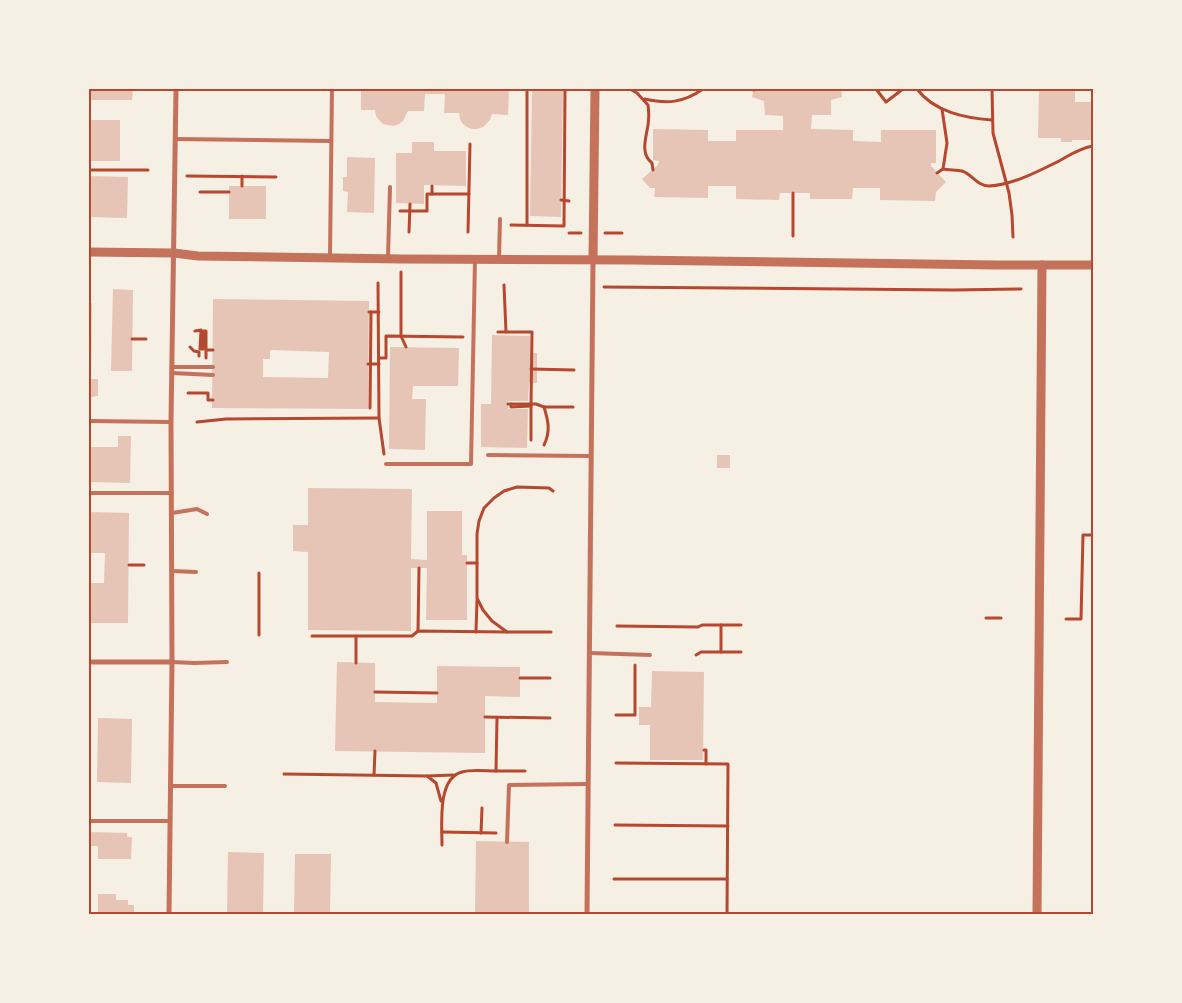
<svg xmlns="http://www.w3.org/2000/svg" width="1182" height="1003" viewBox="0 0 1182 1003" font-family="Lato,sans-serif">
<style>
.building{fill:#e6c5b7;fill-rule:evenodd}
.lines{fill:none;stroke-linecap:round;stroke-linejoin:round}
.path{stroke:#b5482f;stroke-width:3}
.service{stroke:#c5725c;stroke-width:4}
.minor{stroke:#c5725c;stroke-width:5}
.tertiary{stroke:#c5725c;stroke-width:9}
.neatline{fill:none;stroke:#b5482f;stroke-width:2}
</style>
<rect width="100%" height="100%" fill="#f6efe4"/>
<g class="building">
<polygon points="89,89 133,89 132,100 89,100"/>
<polygon points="361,89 509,89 508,115 492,114 490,120 483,127 477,129 472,129 467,127 462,123 460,119 459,113 444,113 445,94 425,94 424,111 408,111 403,121 399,124 394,126 388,125 383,124 379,120 376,116 375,110 361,110"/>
<polygon points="532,89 563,89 561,217 530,216"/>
<polygon points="754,89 841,89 842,97 831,100 831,115 812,115 811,129 853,130 853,141 881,142 881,130 936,130 936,163 931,163 931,166 946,182 936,192 935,201 880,200 880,188 853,188 852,199 810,199 810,193 780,193 779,200 736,199 736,186 708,186 708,198 654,197 655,188 650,188 642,179 658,165 659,161 653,160 653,129 708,130 708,141 736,141 736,130 783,130 783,116 765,115 764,101 752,97"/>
<polygon points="1039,89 1075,89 1075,102 1093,102 1093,140 1072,140 1072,142 1061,142 1061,138 1038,138"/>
<rect x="89" y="120" width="31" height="41"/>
<polygon points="412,142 434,142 434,151 466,151 466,186 424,185 424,204 396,203 396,153 412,153"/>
<polygon points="347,157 375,158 374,213 347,212 348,192 343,191 343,177 347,177"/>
<polygon points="89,176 128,177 127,218 89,217"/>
<rect x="229" y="186" width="37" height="33"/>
<polygon points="113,289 133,290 132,371 111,371"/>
<path d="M213 299 369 301 368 409 212 408ZM270 350 329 352 328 378 263 377V359H270Z"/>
<polygon points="89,303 92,303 91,379 98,379 98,396 91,397 91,411 89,411"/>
<polygon points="492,335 530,336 530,353 537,353 537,383 529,383 528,401 508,401 508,409 528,409 527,448 481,447 481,404 491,404"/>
<polygon points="390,347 459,348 458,386 413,386 412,399 426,399 425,450 389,449"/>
<polygon points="118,436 131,436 130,483 89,482 89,447 118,447"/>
<rect x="717" y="455" width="13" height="13"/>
<polygon points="308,488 412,489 411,559 427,560 427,511 462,511 462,555 467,555 467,620 426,620 427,568 411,568 411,631 308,630 308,552 293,551 293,525 308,525"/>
<polygon points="89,512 129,513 128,623 89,623 89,583 104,583 105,553 89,553"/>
<polygon points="337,662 375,663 375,702 437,703 437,666 520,667 520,697 485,696 485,753 335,751"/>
<polygon points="652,671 704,672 703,760 650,760 650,725 639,725 639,707 651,707"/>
<polygon points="98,718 132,719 131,783 97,782"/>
<polygon points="89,832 127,833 127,837 132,837 131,859 98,859 98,846 89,846"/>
<polygon points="476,841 529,842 529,914 475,914"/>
<polygon points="228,852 264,853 263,914 227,914"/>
<polygon points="295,854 331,854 330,914 294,914"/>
<polygon points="98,894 116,894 116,900 128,900 128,905 134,905 134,914 98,914"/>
</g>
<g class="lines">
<g class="path">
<path d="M630 89 637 93 648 105C649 112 649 119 648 125 646 138 640 154 652 163L653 170"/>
<polyline points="751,89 754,90"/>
<polyline points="876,89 886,102 903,89"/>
<path d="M917 89C934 112 965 118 992 120"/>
<polyline points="992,89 993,133 1009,193 1012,215 1013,237"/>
<path d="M645 99C667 104 683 103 703 89"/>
<path d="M942 109 947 143 943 169C949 170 956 170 962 171 972 174 977 186 989 186 1011 185 1035 173 1055 163 1067 157 1079 148 1093 146"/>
<polyline points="89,170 148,170"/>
<polyline points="937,173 943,169"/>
<polyline points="187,176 276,177"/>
<polyline points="242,186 242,176"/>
<polyline points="200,192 229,192"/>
<polyline points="432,194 432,186"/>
<polyline points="561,200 569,201"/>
<polyline points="400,211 427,211 427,194 469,194"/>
<polyline points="511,225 564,226 565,89"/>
<polyline points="527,225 527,89"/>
<polyline points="409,232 410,204"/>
<polyline points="468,232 470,144"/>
<polyline points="569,233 581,233"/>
<polyline points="605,233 622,233"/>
<polyline points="793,236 793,193"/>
<polyline points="401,272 401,336 406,347"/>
<polyline points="378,283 379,418 384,454"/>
<polyline points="504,285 506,332"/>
<polyline points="604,287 954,290 1021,289"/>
<polyline points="369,312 379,312"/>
<polyline points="195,331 201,330 200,349 203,349 203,331 206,331 206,350"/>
<polyline points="498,332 532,332 531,406 511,407 511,404"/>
<polyline points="132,339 146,339"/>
<polyline points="190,347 194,351 199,352 199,356"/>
<polyline points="206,358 206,350 213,350"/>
<polyline points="379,358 386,358 386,336 463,337"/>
<polyline points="368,364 379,364"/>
<polyline points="531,369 574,370"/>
<polyline points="188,393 208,393 208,400 213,400"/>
<polyline points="508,404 536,404 544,407 573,407"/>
<polyline points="531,406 531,440"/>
<polyline points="370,408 371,312"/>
<polyline points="197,422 226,419 379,418"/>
<path d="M544 445C551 431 548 420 544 407"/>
<polyline points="467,563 477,563"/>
<polyline points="129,565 144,565"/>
<polyline points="986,618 1001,618"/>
<polyline points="1066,619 1081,619 1083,535 1093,535"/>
<polyline points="721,625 721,652"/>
<polyline points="617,626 698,627 702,625 741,625"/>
<polyline points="418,631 419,568"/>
<polyline points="476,632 477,600"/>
<polyline points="551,632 507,632 492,621 483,610 477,598 477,534 479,521 484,508 494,498 504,491 517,487 549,488 553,491"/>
<polyline points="259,635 259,573"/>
<polyline points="312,636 412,636 418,631 507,632"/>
<polyline points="696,655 701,652 741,652"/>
<polyline points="356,663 356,636"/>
<polyline points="520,678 550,678"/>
<polyline points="375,692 437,693"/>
<polyline points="616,715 635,715 635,665"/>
<polyline points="485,717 550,718"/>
<polyline points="497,718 496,771 525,771"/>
<polyline points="704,750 706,750 706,764"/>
<polyline points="616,763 728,764 727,914"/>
<polyline points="284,774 427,776"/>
<polyline points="374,775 375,751"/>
<polyline points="441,801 436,783 427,776 453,775"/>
<polyline points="615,825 728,826"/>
<polyline points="442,832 496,833"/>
<polyline points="481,833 482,808"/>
<path d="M442 845C442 825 437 778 462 772 471 769 486 771 496 771"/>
<polyline points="614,879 727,879"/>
</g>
<g class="service">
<polyline points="175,139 331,141"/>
<polyline points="330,256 332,89"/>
<polyline points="388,258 390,187"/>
<polyline points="499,259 500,219"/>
<polyline points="172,367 213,367"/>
<polyline points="172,373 213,375"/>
<polyline points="89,421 171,422"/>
<polyline points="488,455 591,456"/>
<polyline points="386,464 471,464 475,259"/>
<polyline points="89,493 172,493"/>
<polyline points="172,513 197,509 207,514"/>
<polyline points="172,571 196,572"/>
<polyline points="590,653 650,655"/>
<polyline points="172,662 194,663 227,662"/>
<polyline points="170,786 225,786"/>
<polyline points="89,821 170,821"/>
<polyline points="507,842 509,785 588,784"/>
</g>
<g class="minor">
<polyline points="89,662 172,662"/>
<polyline points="169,914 172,662 171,422 176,89"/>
<polyline points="587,914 593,260"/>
</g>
<g class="tertiary">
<polyline points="89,252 174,253 198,256 401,259 631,260 997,265 1093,265"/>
<polyline points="593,260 595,89"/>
<polyline points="1037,914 1042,265"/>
</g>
</g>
<rect width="1182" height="1003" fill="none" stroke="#f6efe4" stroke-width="180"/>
<rect x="90" y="90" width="1002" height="823" class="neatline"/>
</svg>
